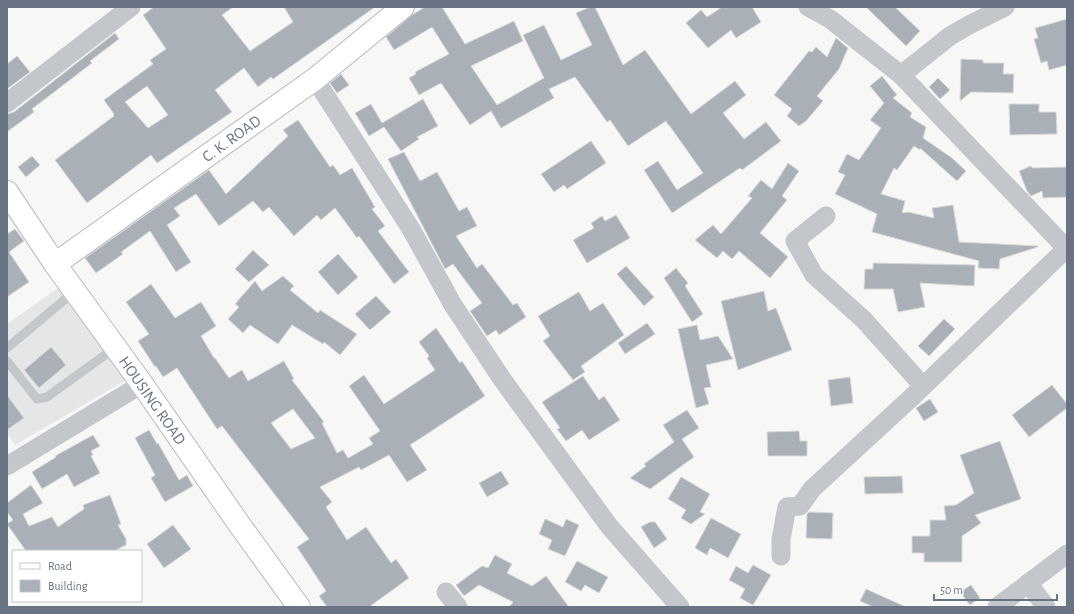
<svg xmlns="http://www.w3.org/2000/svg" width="1074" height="614" viewBox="0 0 1074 614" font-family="'Alegreya Sans',sans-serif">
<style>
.built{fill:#e5e6e6}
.building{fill:#aab0b7;stroke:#d9d9d7;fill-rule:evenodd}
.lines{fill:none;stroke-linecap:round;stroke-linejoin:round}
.secondary-casing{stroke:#b6b9be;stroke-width:24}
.lane{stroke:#c3c6ca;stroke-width:9}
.street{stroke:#c3c6ca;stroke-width:19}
.secondary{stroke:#fff;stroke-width:22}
.labels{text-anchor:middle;stroke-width:4;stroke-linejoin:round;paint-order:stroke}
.street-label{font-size:16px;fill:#687484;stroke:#fff}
</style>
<rect width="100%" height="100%" fill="#f7f7f5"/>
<polygon class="built" points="58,288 128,379 15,445 7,433 7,324"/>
<g class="building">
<path d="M154 7H233L222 15 250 51 293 22 284 7H375L273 79 271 77 258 87 244 68 215 90 232 112 157 163 151 155 87 203 55 160 114 116 113 114H114L104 100 153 64 150 60 166 49 143 15ZM147 86 168 115 148 128 125 102Z"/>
<polygon points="425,7 442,7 465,44 514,21 523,41 471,66 497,105 544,78 523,35 544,25 561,60 592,45 576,13 590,7 595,7 623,65 645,50 691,114 735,81 746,95 723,113 744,139 766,122 781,141 742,170 740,168 672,213 644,170 658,161 677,190 703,173 669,125 668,125 666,121 628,146 610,120 607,122 575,77 549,89 554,98 501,128 491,111 470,125 441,83 419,95 409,78 416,74 415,72 449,54 432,27 394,50 386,37 412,15"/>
<polygon points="722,7 752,7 761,22 736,38 731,30 708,48 686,23 701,10 707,17"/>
<polygon points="866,7 895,7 920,31 906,46"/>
<polygon points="1067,19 1067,65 1049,70 1047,61 1041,63 1034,39 1038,38 1035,28"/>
<polygon points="115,33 119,39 90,61 92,63 32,109 34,112 7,132 7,114 14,112"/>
<polygon points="836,38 848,48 839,69 817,96 823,101 806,121 799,126 787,116 792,109 774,95 809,51 812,52 816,47 827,57"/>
<polygon points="17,56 30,72 7,89 7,64"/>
<polygon points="961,59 983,60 983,63 1004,63 1003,74 1014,74 1013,93 971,92 960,101"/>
<polygon points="341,74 349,85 337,93 330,83"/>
<polygon points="882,76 897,95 893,98 912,113 910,117 926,127 923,138 952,158 966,171 957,181 920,148 920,150 914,146 897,170 894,168 881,194 905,201 902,213 908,212 934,218 932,208 953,205 959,242 1038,246 1038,247 1000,259 999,269 978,268 979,261 872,232 877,214 835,194 845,175 838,172 847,154 859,160 881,128 870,120 884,103 870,86"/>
<polygon points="938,78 950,90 940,99 929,87"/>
<polygon points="423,99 438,126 417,137 419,139 401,151 384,127 369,136 355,113 371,104 382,123"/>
<polygon points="1009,104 1039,104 1039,112 1056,112 1057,134 1010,135"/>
<polygon points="298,120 330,167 333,165 340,175 352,168 375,207 372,209 385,226 378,231 409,272 394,284 359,236 357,238 335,208 321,220 317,215 294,236 269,207 263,212 253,201 219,226 196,194 174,208 180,216 167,225 191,262 176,272 150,231 121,252 123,254 96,273 85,258 209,170 226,194 288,136 283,130"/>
<polygon points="591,141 606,163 567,189 564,185 554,192 541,174"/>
<polygon points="404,152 420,181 437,172 459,211 467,207 477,226 456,236 477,268 482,264 513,305 517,303 526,317 499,335 496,330 487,336 470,311 482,303 453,264 445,269 388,159"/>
<polygon points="32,156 40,165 26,177 18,167"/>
<polygon points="788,163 799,171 782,196 787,200 760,233 788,257 770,278 739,251 732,259 723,251 717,258 695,240 713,225 721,234 752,198 748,196 761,180 772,189"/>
<polygon points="1031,166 1032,168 1067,167 1067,197 1043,198 1042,191 1031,196 1027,191 1019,171"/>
<polygon points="616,215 630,238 587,263 573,240 594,228 591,223 602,216 605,221"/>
<polygon points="15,229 24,241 9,252 29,282 7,297 7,234"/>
<polygon points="253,250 269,265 249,282 235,269"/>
<polygon points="338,254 358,277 338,295 318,272"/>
<polygon points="873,263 975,265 974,286 920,283 925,307 898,312 893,289 864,289 865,269 873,269"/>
<polygon points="626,266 654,297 644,306 617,274"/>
<polygon points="676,268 688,283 685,286 703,314 692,322 664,278"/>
<polygon points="283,276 294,286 290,290 318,313 320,310 357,334 340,355 324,342 323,344 292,325 278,344 250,325 243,333 228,319 239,307 235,304 255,281 262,291"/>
<path d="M151 284 175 318 201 302 216 326 201 336 214 358H215L229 378 242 370 248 381 284 361 294 379 292 380 324 422 322 423 337 453 343 450 348 458 373 444 369 438 380 431 349 386 364 375 384 404 435 370 427 358 429 356 419 342 436 328 460 363 462 361 485 396 410 445 427 470 407 482 389 455 361 470 359 467 320 487 332 502 326 507 347 540 366 527 391 563 396 559 409 578 369 607H327L319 596 326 591 297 547 309 539 222 426 217 429 177 368 163 377 156 366 155 367 138 341 149 334 126 302ZM293 409 315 438 291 449 271 423Z"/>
<polygon points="764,291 768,311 776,308 792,350 738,370 721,301"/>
<polygon points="579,292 590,311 603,303 624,335 581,366 585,372 573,380 543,341 550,336 538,316"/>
<polygon points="376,296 391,312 370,330 355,314"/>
<polygon points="944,319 955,329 929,356 918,346"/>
<polygon points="647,323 655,334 625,354 618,343"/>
<polygon points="697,325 700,340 718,336 733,359 706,365 711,387 704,388 709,404 696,408 678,329"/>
<polygon points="51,347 66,365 39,388 24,370"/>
<polygon points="583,376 599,400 604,396 620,420 589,440 582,430 566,441 557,429 560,428 542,402"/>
<polygon points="850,377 853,403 831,406 828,380"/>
<polygon points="1052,385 1067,404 1067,408 1029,437 1012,415"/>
<polygon points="7,395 24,418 7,430"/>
<polygon points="930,399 938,412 924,421 916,408"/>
<polygon points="687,410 699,428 682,439 694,457 650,489 630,478 646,466 644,464 674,442 663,425"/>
<polygon points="149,430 157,444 158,443 179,480 187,475 193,486 165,502 151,478 155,475 135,438"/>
<polygon points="799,431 800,441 807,441 807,456 768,456 767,432"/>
<polygon points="93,435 100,446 91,451 93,455 91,456 100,473 74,487 67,474 42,489 32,472 56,457 55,456"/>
<polygon points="1000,441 1021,499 975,515 981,523 962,536 962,562 924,562 924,553 912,553 912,536 930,536 930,520 946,520 944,506 956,505 974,493 960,455"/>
<polygon points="501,471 509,484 487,497 479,483"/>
<polygon points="902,476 903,493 865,494 864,477"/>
<polygon points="681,477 710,494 700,512 705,514 691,524 681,518 686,510 668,499"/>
<polygon points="31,485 43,503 23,514 29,526 52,517 58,527 84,509 83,505 110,495 121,524 118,525 126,539 126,545 114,551 26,551 7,524 13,520 7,512 7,503"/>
<polygon points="809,512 833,513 832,539 806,538 807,514"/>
<polygon points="711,518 741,534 728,558 710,548 707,555 695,548"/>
<polygon points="545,519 563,527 566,519 579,525 565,556 548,549 552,540 539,534"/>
<polygon points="650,522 655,522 667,539 654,548 641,527"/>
<polygon points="173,525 191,549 164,568 147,544"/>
<polygon points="495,555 512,564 507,573 532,586 546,576 569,607 509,607 513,602 479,585 464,596 456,585 482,566 488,568"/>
<polygon points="577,561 608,577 599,593 585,585 581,591 565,582"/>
<polygon points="753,565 771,575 753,605 740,598 745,589 729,580 736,566 748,573"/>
<polygon points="971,585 980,598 970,605 960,592"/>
<polygon points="866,589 906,607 873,607 860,601"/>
</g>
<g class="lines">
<defs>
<g id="secondary">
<polyline points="7,192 55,264 142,384 239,524 299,607"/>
<polyline points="55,264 315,79 403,7"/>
</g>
</defs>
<use href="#secondary" class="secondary-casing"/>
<g class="lane">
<polyline points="7,348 75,291"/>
<polyline points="7,361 37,399 47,397 116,347"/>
</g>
<g class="street">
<polyline points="808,7 830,19 901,75 1067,249"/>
<polyline points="901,75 950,36 969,25 1005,7"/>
<polyline points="315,79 411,229 453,305 502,379 609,526 680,607"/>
<polyline points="7,103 131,7"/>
<polyline points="826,216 795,241 814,275 864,320 923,386"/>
<polyline points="7,466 142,384"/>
<polyline points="781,556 781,539 787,507 800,506 812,489 912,397 1067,248"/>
<polyline points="1028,583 1046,607"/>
<polyline points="446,592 458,607"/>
<polyline points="997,607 1067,554"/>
</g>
<use href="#secondary" class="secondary"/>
</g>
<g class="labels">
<g class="street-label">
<text transform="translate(231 138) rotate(-36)" y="6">C. K. ROAD</text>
<text transform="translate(153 400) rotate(55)" y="6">HOUSING ROAD</text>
</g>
</g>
<rect width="1074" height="614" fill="none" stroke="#687484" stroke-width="16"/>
<rect x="12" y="550" width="130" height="52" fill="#ffffff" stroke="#c3c7ce"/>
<rect x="20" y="563" width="20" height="6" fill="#ffffff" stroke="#c3c7ce"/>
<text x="48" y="570" font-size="12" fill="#687484">Road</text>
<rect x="20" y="580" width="20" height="12" fill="#aab0b7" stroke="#c3c7ce"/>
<text x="48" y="590" font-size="12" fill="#687484">Building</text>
<path d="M934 594v6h123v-6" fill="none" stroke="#687484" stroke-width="2"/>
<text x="940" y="594" font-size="12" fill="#687484" stroke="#ffffff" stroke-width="3" paint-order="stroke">50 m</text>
</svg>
